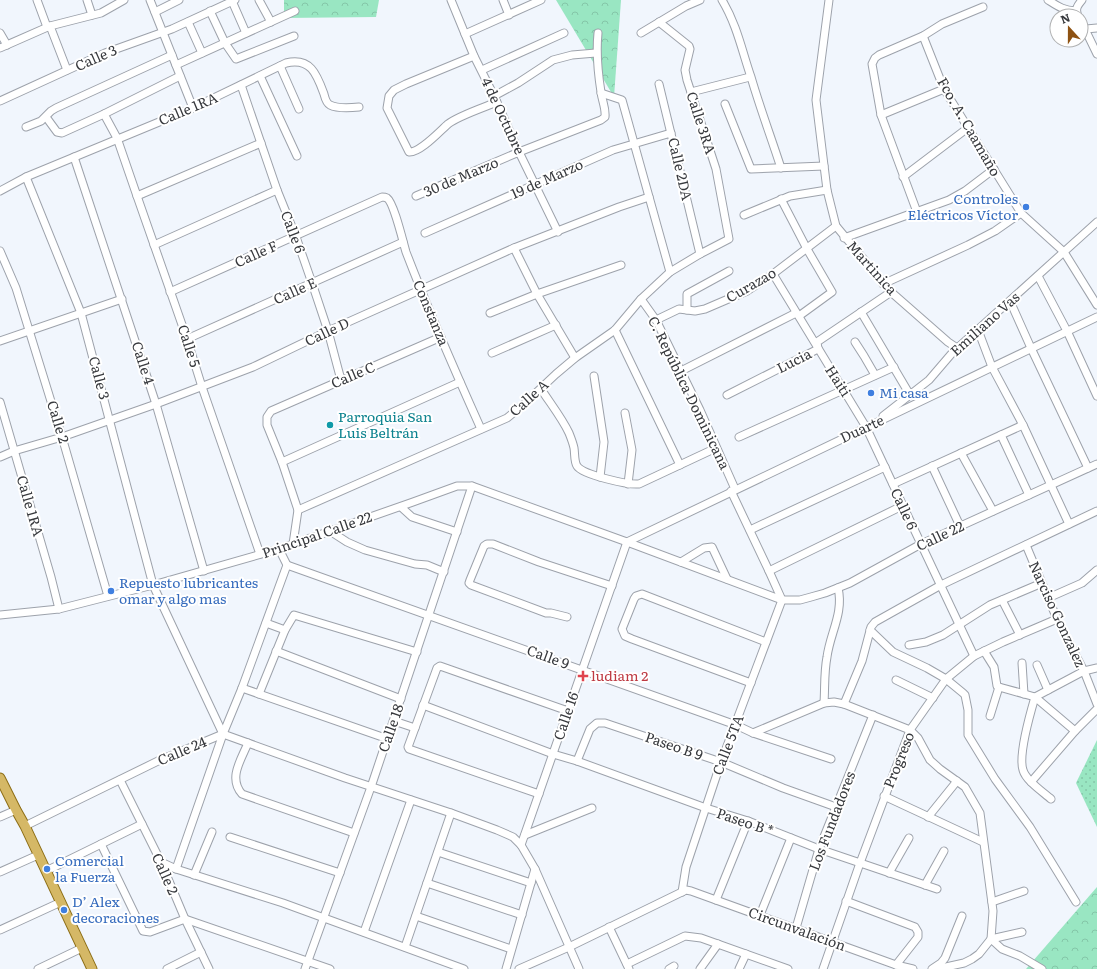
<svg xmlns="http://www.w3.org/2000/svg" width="1097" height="969" viewBox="0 0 1097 969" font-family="Literata,serif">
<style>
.grass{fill:url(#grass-dots)}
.forest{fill:url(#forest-crowns)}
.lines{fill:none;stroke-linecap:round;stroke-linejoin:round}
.minor-casing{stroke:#9da2ab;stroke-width:9}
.major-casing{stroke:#8c6d15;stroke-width:11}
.minor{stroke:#fff;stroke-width:7}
.major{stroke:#d5b866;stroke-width:9}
.shop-dot{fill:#3f7fe0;stroke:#fff;stroke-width:1.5}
.culture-dot{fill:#0f9aa8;stroke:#fff;stroke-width:1.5}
.health-dot{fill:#e0444e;stroke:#fff;stroke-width:1.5}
.labels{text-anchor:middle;stroke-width:4;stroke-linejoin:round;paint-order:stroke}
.street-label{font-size:14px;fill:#37393d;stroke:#fff}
.shop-label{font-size:14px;fill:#366cbe;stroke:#fff;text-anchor:start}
.culture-label{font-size:14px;fill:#0d838f;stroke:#fff;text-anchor:start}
.health-label{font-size:14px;fill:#be3a42;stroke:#fff;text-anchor:start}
</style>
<defs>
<pattern id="grass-dots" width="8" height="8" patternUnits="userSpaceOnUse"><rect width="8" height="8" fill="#99e6c2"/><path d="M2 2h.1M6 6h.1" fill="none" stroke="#84c6a8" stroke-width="1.8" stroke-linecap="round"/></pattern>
<pattern id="forest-crowns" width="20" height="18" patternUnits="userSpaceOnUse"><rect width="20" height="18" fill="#99e6c2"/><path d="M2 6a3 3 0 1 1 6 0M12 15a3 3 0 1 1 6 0" fill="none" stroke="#84c6a8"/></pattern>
</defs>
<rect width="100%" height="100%" fill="#f1f6fd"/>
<polygon class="grass" points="1097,740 1097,827 1076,783"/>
<g class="forest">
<polygon points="284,0 379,0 376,17 284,18"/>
<polygon points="556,0 621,0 614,97"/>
<polygon points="1097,887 1097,969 1026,969"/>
</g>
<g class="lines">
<defs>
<g id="minor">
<polyline points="37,0 47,27"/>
<polyline points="87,0 92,15"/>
<polyline points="150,0 193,108"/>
<polyline points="259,0 271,22"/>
<polyline points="451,0 474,56 494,96 519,152 558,232"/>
<polyline points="503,0 509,15"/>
<path d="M722 0C737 25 742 51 751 77 760 108 771 137 781 168"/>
<polyline points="829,0 816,100 827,190 836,226 891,292 948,342 957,348"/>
<path d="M1048 0C1059 7 1063 10 1076 11"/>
<polyline points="232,1 246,33"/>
<polyline points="210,11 225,43 236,59 294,36"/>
<polyline points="155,12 179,0"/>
<path d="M1078 16C1075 9 1077 6 1082 0"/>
<polyline points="1081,21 1097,54"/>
<polyline points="188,22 202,53"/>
<polyline points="50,26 67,70"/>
<polyline points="1086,29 1097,28"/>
<polyline points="0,33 7,45"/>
<polyline points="641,33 686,6 700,0"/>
<polyline points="465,34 541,0"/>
<polyline points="923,36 944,89 1021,213 1064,252 1097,305"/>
<polyline points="0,48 50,26 101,13 124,0"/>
<path d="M474 56 406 84 394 90 389 96 387 108 409 152C420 153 440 131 448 124 458 116 485 107 497 102"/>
<polyline points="176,65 295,11"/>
<polyline points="280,66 299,109"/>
<polyline points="482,70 564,33"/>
<polyline points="260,76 297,156"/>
<polyline points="659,84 700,254"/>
<polyline points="241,85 277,190 296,237 312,283 328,331 341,380"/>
<polyline points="691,92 750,77"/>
<polyline points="601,93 622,100 670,272"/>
<polyline points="494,96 518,83 553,60 572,55 596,53"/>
<polyline points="0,101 105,53 172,29 235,0"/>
<polyline points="725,104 751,169 824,166"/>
<polyline points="104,114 117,138 137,196 187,339 202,387 260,554"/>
<polyline points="881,115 944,89"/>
<polyline points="46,117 57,132 62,133 104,114 180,76"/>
<polyline points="26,127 41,121 51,111 56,108 172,55"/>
<polyline points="74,157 156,404 204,571"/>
<polyline points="26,177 81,313 153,585 223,734"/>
<polyline points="903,177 969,127"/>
<path d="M0 191 26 177 193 108 286 63C311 57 317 75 324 94 325 98 326 103 330 105 338 109 350 108 359 107"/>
<polyline points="137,196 261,143"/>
<path d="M416 196 519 152 601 120 605 117C606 108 602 101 601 92 598 73 596 53 598 33"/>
<polyline points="781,199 807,249 832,292 799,316"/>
<polyline points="917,212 881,115 872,64 875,58 879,55 923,36 942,24 983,7"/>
<polyline points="744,215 790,196 827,190"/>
<polyline points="425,233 613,150 671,133"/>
<polyline points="844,238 949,200 965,191 994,169"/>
<polyline points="154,245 277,190"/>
<polyline points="514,248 537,294 575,358"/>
<polyline points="0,251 16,288 62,437 108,596"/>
<polyline points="773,274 866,427 905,510 974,656"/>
<polyline points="1038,276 1067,331 1097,396"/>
<polyline points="883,284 968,245 995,231 1021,213"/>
<path d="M170 292 382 197C384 197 385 197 387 198 394 203 403 242 406 252 429 312 455 371 481 429"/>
<polyline points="641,299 656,320 700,410 735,489"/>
<polyline points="1010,301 1031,348 1088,468"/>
<polyline points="687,310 687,294 729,271"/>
<polyline points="861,312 910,395"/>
<polyline points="490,313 537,294 621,265"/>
<polyline points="656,320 679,309 695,311 705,309 747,291 773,274 836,226"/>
<polyline points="615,330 680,465"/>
<polyline points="978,330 992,367 1023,425 1069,524"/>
<polyline points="187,339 403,242"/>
<polyline points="0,341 122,299"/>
<polyline points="855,342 864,356 875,375"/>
<polyline points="818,349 817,342 891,292"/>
<polyline points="492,353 556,325"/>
<polyline points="681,371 796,313"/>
<polyline points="594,376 604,442 600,477"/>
<path d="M541 389C550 403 562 418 569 433 571 438 573 443 574 448 575 454 574 461 577 466 583 475 628 485 639 484L716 448"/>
<polyline points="727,395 818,349"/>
<polyline points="0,402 51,577 59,609"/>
<polyline points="625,413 632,450 628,484"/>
<polyline points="883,416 929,380 953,352 1097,222"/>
<polyline points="1001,435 1029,495"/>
<polyline points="739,437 894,367"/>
<polyline points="961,453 993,511"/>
<polyline points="0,457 14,451 62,437 156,404 253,367 328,331 514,248 619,207 649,197"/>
<polyline points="282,462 460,382"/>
<polyline points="932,466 960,526"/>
<polyline points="893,484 1023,425"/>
<polyline points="731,491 769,571 782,600"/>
<polyline points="401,507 412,517 457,532"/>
<polyline points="298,510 507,418 523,405 556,374 575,358 615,330 641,299 670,272 700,254 729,239 716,169 687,80 685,70 690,49 689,46 659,22"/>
<polyline points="750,530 885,467"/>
<polyline points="330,531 347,542 365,550 415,564 427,565 444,572"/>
<polyline points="627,542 1097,317"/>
<polyline points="293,544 298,510 282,462 267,425 267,417 271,411 441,337"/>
<polyline points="1026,545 1057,619 1084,671 1097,704"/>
<polyline points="681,562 704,548 712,547 727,579"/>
<polyline points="287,565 736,725 753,733 831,759"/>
<polyline points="769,571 902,506"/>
<polyline points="1048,598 1082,583 1097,570"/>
<polyline points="1002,600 1020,635"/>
<polyline points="0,615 59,609 153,585 279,549 413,502 457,486 472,486 627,542 782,600 800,600 811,597 825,593 850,583 921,544 1097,464"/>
<polyline points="567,617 551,613 546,613 471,585 469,583 470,580 484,546 487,544 493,544 539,562 612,586"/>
<polyline points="266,623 285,630"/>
<polyline points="870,630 893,652 927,668 946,679 963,693 965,695 968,710 968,735 995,779 1030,827 1076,902"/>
<polyline points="909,645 926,642 943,635 990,605 1042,583"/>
<polyline points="276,651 401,699"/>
<polyline points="984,651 994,667 997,686 999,687 1035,697 1075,731"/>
<polyline points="1022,663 1024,694"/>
<polyline points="1037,665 1048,690"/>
<polyline points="896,680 933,698"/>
<polyline points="751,683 632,639 625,636 622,629 634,599 636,596 642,594 766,642"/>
<polyline points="242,688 388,739"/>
<polyline points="259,694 285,630 294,615 417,652"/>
<path d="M824 703C825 688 824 672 827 657 830 633 844 613 838 588"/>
<polyline points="844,704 862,661 871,627 875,622 941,585 1097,511"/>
<polyline points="423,705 553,754 577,761 706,808 748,821 819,849 937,889"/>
<polyline points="990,716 999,687"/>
<polyline points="394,721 415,728"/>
<polyline points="753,733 824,703 834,702 844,704 910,730 918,738 930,760 940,769 965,787 980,813 993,911 991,939 979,954 972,959 964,963 937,969"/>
<path d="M248 743C241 760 228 778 242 794L354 833"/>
<polyline points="577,761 590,729 597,723 605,723 721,762 783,788 836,807"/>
<polyline points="120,780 161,862 185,919 209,969"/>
<polyline points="1031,782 1075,731 1097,709"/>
<polyline points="539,794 409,749 408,747 437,668 440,666 568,711"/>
<polyline points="884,796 983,842"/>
<path d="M1051 799C1043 792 1026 781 1023 770 1018 755 1030 714 1035 697L1084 671 1097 668"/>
<polyline points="0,817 16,810"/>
<polyline points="928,817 957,781"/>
<polyline points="25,826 158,761 223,734 345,778 451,813 497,830 513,837 521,845 535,869 579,969"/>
<polyline points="525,835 592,808"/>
<polyline points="230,837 340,873"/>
<polyline points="101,844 143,931 150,932 185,919 330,969"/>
<polyline points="521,845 627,542"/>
<polyline points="438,852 531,883"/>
<polyline points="161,862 176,869 283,903 464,969"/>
<polyline points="176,869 223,734 242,688 287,565 279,549"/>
<polyline points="46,871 142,824"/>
<polyline points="0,872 38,855"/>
<polyline points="889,873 909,838"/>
<polyline points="194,875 212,832"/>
<polyline points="427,883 522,915"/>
<polyline points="925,885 944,851"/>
<polyline points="682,892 686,867 721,762 782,600"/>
<polyline points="716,900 748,821"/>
<polyline points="846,901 915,927 918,932 918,937 896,965"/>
<polyline points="992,902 1024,891"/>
<polyline points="760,915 791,838"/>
<polyline points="416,916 511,949"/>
<polyline points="609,927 629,969"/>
<polyline points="796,928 819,849 873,715"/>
<polyline points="0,930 61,902"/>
<polyline points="364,932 411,800"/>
<polyline points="991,939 1002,949 1020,956 1042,969"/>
<polyline points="991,939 1022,932"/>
<polyline points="405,947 451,813"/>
<polyline points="627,964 685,936 701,938 788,969"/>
<polyline points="38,969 82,948"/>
<polyline points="167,969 201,952"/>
<polyline points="305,969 371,787 472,486"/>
<polyline points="506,969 535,869"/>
<polyline points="519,969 569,947 686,890 691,891 896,965 913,969"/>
<polyline points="669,969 674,966"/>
<polyline points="700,969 718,944"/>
<polyline points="739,969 746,954"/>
<polyline points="823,969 860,863 910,730 946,679 974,656 1003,642 1057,619"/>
<polyline points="932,969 941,963 945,958 962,916"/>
</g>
<polyline id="major" points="0,778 16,810 25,826 92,969"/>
</defs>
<use href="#minor" class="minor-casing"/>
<use href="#major" class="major-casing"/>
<use href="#minor" class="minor"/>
<use href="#major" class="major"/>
</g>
<g class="shop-dot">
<circle cx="1026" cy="207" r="4"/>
<circle cx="871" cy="393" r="4"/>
<circle cx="111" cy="591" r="4"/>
<circle cx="47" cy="869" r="4"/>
<circle cx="64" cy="910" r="4"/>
</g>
<circle class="culture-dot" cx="330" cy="425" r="4"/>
<path class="health-dot" d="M581 670h4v4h4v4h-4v4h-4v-4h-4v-4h4z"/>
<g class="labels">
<g class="street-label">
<text transform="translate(96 58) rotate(-24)" y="5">Calle 3</text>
<text transform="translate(188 109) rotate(-23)" y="5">Calle 1RA</text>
<text transform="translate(503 116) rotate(65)" y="5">4 de Octubre</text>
<text transform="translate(701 123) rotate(72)" y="5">Calle 3RA</text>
<text transform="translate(969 127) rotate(60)" y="5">Fco. A. Caamaño</text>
<text transform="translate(680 169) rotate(77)" y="5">Calle 2DA</text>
<text transform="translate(461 177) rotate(-23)" y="5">30 de Marzo</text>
<text transform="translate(547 179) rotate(-24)" y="5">19 de Marzo</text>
<text transform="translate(293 232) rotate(69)" y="5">Calle 6</text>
<text transform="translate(256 254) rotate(-24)" y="5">Calle F</text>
<text transform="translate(872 268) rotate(48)" y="5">Martinica</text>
<text transform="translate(751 285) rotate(-30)" y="5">Curazao</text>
<text transform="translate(295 291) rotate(-24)" y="5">Calle E</text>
<text transform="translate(431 313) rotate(67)" y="5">Constanza</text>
<text transform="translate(985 324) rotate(-42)" y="5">Emiliano Vas</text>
<text transform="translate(327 332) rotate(-25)" y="5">Calle D</text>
<text transform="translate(189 346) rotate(72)" y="5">Calle 5</text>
<text transform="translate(794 361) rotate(-27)" y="5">Lucia</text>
<text transform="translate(143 363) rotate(72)" y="5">Calle 4</text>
<text transform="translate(353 375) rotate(-23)" y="5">Calle C</text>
<text transform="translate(99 378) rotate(75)" y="5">Calle 3</text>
<text transform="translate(838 381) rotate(57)" y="5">Haiti</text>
<text transform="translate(689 393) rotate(64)" y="5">C. República Dominicana</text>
<text transform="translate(529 398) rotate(-42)" y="5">Calle A</text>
<text transform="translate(58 422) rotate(73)" y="5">Calle 2</text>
<text transform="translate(862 429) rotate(-25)" y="5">Duarte</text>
<text transform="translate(30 506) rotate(74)" y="5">Calle 1RA</text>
<text transform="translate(904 509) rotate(65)" y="5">Calle 6</text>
<text transform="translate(317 535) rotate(-19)" y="5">Principal Calle 22</text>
<text transform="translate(940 536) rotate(-25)" y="5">Calle 22</text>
<text transform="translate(1057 614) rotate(65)" y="5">Narciso Gonzalez</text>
<text transform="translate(548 657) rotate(20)" y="5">Calle 9</text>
<text transform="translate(566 716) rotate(-71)" y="5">Calle 16</text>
<text transform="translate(391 728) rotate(-71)" y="5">Calle 18</text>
<text transform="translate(728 745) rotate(-69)" y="5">Calle 5TA</text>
<text transform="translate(674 746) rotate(19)" y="5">Paseo B 9</text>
<text transform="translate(182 751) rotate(-23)" y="5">Calle 24</text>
<text transform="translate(899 760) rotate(-68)" y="5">Progreso</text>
<text transform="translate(832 821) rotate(-69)" y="5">Los Fundadores</text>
<text transform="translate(745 822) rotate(19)" y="5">Paseo B *</text>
<text transform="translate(165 874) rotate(66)" y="5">Calle 2</text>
<text transform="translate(797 929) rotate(20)" y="5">Circunvalación</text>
</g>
<g class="shop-label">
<text x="1018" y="204" text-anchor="end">Controles<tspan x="1018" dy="16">Eléctricos Víctor</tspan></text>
<text x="879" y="398">Mi casa</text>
<text x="119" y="588">Repuesto lubricantes<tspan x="119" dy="16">omar y algo mas</tspan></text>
<text x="55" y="866">Comercial<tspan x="55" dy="16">la Fuerza</tspan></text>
<text x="72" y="907">D’ Alex<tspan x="72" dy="16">decoraciones</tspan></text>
</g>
<g class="culture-label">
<text x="338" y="422">Parroquia San<tspan x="338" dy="16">Luis Beltrán</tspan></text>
</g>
<g class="health-label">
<text x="591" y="681">ludiam 2</text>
</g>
</g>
<g transform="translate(1069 28) rotate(339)"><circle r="19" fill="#ffffff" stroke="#afb0b1"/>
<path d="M0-3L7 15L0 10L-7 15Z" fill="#8e5212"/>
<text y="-6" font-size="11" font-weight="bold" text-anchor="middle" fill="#37393d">N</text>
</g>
</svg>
